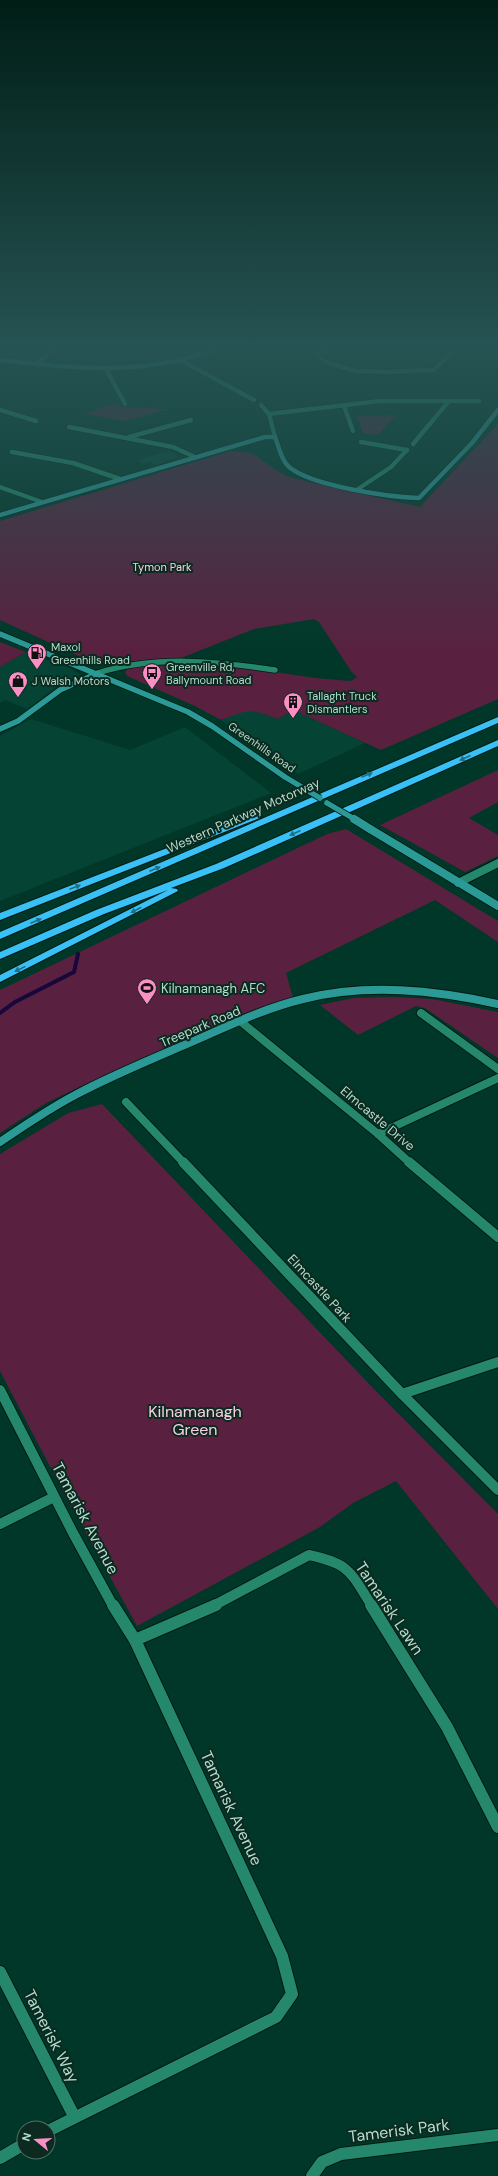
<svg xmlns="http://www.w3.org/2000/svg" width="498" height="2176" viewBox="0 0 498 2176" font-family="'DM Sans',sans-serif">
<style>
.built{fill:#054434}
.green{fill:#59213f}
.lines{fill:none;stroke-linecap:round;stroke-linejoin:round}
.stream{stroke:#18073d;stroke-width:4}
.street-far4-casing{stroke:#001b12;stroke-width:5.5}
.street-far3-casing{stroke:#001b12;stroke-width:7}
.street-far2-casing{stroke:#001b12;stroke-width:10}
.street-far1-casing{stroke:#001b12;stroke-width:12}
.street-casing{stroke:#001b12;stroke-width:14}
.secondary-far2-casing{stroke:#001b12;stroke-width:5.5}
.secondary-far1-casing{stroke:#001b12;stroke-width:7}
.secondary-casing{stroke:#001b12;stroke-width:10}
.highway-casing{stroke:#001b12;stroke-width:2}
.street-far4{stroke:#25886c;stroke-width:4.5}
.street-far3{stroke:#25886c;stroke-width:5.5}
.street-far2{stroke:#25886c;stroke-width:8}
.street-far1{stroke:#25886c;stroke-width:10}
.street{stroke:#25886c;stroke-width:12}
.secondary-far2{stroke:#2b9996;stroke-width:4.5}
.secondary-far1{stroke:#2b9996;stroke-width:5.5}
.secondary{stroke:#2b9996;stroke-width:8}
.highway{fill:#39c1f7;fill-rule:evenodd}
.secondary-bridge-far1-casing{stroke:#001b12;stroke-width:7;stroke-linecap:butt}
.secondary-bridge-casing{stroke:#001b12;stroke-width:10;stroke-linecap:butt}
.secondary-bridge-far1{stroke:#2b9996;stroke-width:5.5}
.secondary-bridge{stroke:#2b9996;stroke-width:8}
.oneway{fill:#206e81}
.labels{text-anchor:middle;stroke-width:4;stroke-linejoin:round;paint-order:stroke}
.far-park-label{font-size:11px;fill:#f8d0e2;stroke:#0c2a20}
.far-poi-label{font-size:11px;fill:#b2ddcc;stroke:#0c2a20;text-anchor:start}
.far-street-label{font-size:11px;fill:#b2ddcc;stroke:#0c2a20}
.street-label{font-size:13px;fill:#b2ddcc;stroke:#0c2a20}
.poi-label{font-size:13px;fill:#b2ddcc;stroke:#0c2a20;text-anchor:start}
.near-park-label{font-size:16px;fill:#f8d0e2;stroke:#0c2a20}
.near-street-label{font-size:16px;fill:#b2ddcc;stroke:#0c2a20}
</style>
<rect width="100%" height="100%" fill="#003728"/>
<g class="built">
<polygon points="169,451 179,457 156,465 149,462 143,464 136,460"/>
<polygon points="26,652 69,668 81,675 56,687 27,709 5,700 0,703 0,667"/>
<polygon points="248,710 255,711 278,719 293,710 365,743 298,774 221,720"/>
<polygon points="31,719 130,750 185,727 271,793 0,901 0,736"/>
</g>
<g class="green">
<polygon points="114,404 124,407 170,409 125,421 85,414 104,406"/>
<polygon points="396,415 378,435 363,433 357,416"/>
<path d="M498 424V699L381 750 293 710 278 719C248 708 250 710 221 720L195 706 127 676 125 672 128 668 141 666 222 664 315 678 351 681 357 677 351 671 319 622 314 619 254 629 181 658 96 664 0 620V521L231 451 252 453 274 469 288 477 420 507Z"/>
<polygon points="0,642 26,652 0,667"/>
<polygon points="498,770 498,802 469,818 498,835 498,856 465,872 380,825"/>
<polygon points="346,829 498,921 498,942 435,900 286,973 293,998 221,1024 86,1084 46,1103 0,1133 0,990 327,834"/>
<polygon points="395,997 432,999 498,1012 498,1058 425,1008 416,1006 358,1035 320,1005 353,998"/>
<polygon points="102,1104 373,1388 498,1514 498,1609 396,1481 353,1503 320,1527 137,1626 65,1495 0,1371 0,1154 68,1113"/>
</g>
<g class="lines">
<polyline class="stream" points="0,1013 15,1002 74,972 78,954"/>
<defs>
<g id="street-far4">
<polyline points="328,348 316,353 316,355 328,363 356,371 385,372 434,370 456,348"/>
<polyline points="182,361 254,400"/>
<polyline points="37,364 55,348"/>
<polyline points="106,369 125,404"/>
<polyline points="261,405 269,414 275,437"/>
<polyline points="344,406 353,431"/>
<polyline points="0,410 36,421"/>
<polyline points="269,414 380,401 479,401"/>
<polyline points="69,427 173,447 195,457"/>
<polyline points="129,437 191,420"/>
<polyline points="361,442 407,450"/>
<polyline points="413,444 449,401"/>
<polyline points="12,452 73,463 120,479"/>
<polyline points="0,487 42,502"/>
<polyline points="358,489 391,467 407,450"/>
</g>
<path id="street-far3" d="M98 673C155 655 217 661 275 670"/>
<g id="street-far2">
<polyline points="458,883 498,863"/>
<polyline points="421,1013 498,1069"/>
<polyline points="240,1021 378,1134 410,1163"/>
<polyline points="126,1102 184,1163"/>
<polyline points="378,1134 498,1078"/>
</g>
<g id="street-far1">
<polyline points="183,1162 402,1394 498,1490"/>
<polyline points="409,1162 498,1237"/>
<polyline points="0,1390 73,1533 113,1606"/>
<polyline points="402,1394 498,1362"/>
<polyline points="0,1524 54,1497"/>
<path d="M213 1606 309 1555C351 1564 350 1572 372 1606"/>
</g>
<g id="street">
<polyline points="371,1605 447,1727 498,1827"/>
<polyline points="135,1640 216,1605"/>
<polyline points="0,1972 74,2116"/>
<polyline points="48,2131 276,2017 292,1994 282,1956 135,1640 113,1605"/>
<polyline points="0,2158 24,2144"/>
<polyline points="312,2176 322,2162 341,2154 498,2135"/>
</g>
<g id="secondary-far2">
<path d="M0 360C74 369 148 376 218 348"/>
<path d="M0 515 265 437H275C279 447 281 460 289 467 312 486 388 497 419 498L472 443 498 410"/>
</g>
<g id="secondary-far1">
<polyline points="0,634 188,712 212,726 285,777"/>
<polyline points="0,729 18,721 60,690 98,673"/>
</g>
<g id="secondary">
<polyline points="370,829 498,906"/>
<path d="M0 1142C25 1125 50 1108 77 1094 111 1076 147 1061 182 1046 222 1029 261 1009 303 999 367 983 434 990 498 1004"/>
</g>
<g id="highway">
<polygon points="498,717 498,723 0,939 0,932"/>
<polygon points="498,740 498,746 224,868 171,888 177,889 178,891 0,982 0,975 168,890 104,914 0,959 0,952 96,910 216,864"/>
<polygon points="257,813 262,816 260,818 0,920 0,913"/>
</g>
</defs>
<use href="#street-far4" class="street-far4-casing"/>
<use href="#street-far3" class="street-far3-casing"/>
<use href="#street-far2" class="street-far2-casing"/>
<use href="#street-far1" class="street-far1-casing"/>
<use href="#street" class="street-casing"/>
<use href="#secondary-far2" class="secondary-far2-casing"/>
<use href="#secondary-far1" class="secondary-far1-casing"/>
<use href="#secondary" class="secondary-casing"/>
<use href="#highway" class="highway-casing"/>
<use href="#street-far4" class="street-far4"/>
<use href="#street-far3" class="street-far3"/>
<use href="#street-far2" class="street-far2"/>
<use href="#street-far1" class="street-far1"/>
<use href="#street" class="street"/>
<use href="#secondary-far2" class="secondary-far2"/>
<use href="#secondary-far1" class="secondary-far1"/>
<use href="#secondary" class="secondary"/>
<use href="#highway" class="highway"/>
<defs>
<g id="secondary-bridge-far1">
<polyline points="285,777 320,798"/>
<polyline points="327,803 356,820"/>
</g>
<polyline id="secondary-bridge" points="354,819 370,829"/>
</defs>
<use href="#secondary-bridge-far1" class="secondary-bridge-far1-casing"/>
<use href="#secondary-bridge" class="secondary-bridge-casing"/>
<use href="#secondary-bridge-far1" class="secondary-bridge-far1"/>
<use href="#secondary-bridge" class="secondary-bridge"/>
</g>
<defs><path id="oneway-solid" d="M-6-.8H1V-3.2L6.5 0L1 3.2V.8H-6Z"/></defs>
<g class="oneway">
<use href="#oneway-solid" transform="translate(465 758) rotate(156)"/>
<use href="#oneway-solid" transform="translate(367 775) rotate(-23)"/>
<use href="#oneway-solid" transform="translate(295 833) rotate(156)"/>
<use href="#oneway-solid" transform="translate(155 869) rotate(-23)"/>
<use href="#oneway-solid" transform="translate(75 887) rotate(-21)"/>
<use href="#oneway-solid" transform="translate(136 910) rotate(152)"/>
<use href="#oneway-solid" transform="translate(36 921) rotate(-23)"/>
<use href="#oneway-solid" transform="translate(20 969) rotate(154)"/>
</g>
<linearGradient id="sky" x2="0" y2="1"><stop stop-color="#001e16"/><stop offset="0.53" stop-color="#265353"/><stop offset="1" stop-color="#265353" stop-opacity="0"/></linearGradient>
<rect width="498" height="653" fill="url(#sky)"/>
<defs>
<symbol id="fuel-pin" viewBox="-11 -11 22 30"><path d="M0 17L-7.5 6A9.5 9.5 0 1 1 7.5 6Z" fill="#fb8fc5" stroke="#0c2a20"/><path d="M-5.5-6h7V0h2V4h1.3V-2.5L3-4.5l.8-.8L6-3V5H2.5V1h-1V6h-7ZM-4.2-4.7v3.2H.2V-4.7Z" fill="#111"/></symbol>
<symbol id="bus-pin" viewBox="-11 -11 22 30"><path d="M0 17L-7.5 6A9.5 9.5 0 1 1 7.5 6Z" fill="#fb8fc5" stroke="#0c2a20"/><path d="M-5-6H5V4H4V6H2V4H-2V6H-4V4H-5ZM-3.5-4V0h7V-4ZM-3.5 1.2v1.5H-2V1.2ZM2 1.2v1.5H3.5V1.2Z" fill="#111"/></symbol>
<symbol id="shop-pin" viewBox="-11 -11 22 30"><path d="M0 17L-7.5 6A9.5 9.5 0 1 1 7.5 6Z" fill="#fb8fc5" stroke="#0c2a20"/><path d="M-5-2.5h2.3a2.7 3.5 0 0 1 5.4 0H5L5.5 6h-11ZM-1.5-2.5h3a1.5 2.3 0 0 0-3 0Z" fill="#111"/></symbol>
<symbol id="building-pin" viewBox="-11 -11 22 30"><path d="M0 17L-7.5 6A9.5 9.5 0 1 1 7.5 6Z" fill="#fb8fc5" stroke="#0c2a20"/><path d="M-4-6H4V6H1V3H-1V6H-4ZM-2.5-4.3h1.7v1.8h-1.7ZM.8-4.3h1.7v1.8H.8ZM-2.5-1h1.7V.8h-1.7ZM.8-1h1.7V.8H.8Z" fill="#111"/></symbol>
<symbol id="stadium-pin" viewBox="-11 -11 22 30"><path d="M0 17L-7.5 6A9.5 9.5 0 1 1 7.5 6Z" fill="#fb8fc5" stroke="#0c2a20"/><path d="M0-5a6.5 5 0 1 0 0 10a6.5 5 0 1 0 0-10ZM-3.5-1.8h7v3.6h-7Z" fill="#111"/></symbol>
</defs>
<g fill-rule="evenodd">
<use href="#fuel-pin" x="26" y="642" width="22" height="30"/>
<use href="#bus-pin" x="141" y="662" width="22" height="30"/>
<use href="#shop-pin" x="7" y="670" width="22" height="30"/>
<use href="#building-pin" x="282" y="691" width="22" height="30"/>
<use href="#stadium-pin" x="136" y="977" width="22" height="30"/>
</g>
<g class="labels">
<g class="far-park-label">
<text x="162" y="571">Tymon Park</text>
</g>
<g class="far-poi-label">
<text x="51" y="651">Maxol<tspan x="51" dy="13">Greenhills Road</tspan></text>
<text x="166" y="671">Greenville Rd,<tspan x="166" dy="13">Ballymount Road</tspan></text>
<text x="32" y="685">J Walsh Motors</text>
<text x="307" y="700">Tallaght Truck<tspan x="307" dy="13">Dismantlers</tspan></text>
</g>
<g class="far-street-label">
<text transform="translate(262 747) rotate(35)" y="4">Greenhills Road</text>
</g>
<g class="street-label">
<text transform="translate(243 815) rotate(-24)" y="5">Western Parkway Motorway</text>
<text transform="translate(200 1026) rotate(-23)" y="5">Treepark Road</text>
<text transform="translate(378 1118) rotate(40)" y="5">Elmcastle Drive</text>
<text transform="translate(320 1288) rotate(47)" y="5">Elmcastle Park</text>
</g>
<g class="poi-label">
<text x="161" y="993">Kilnamanagh AFC</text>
</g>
<g class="near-park-label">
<text x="195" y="1417">Kilnamanagh<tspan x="195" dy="18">Green</tspan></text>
</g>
<g class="near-street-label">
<text transform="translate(86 1518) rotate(62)" y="6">Tamarisk Avenue</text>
<text transform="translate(390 1608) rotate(56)" y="6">Tamarisk Lawn</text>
<text transform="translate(232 1808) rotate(65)" y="6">Tamarisk Avenue</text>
<text transform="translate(52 2036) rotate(63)" y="6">Tamerisk Way</text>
<text transform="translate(399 2130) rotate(-7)" y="6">Tamerisk Park</text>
</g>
</g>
<g transform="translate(36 2140) rotate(288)"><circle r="19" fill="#0c2a20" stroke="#4e7265"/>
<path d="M0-3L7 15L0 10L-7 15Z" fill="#fb8fc5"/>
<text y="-6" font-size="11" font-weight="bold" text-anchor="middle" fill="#b2ddcc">N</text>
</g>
</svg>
